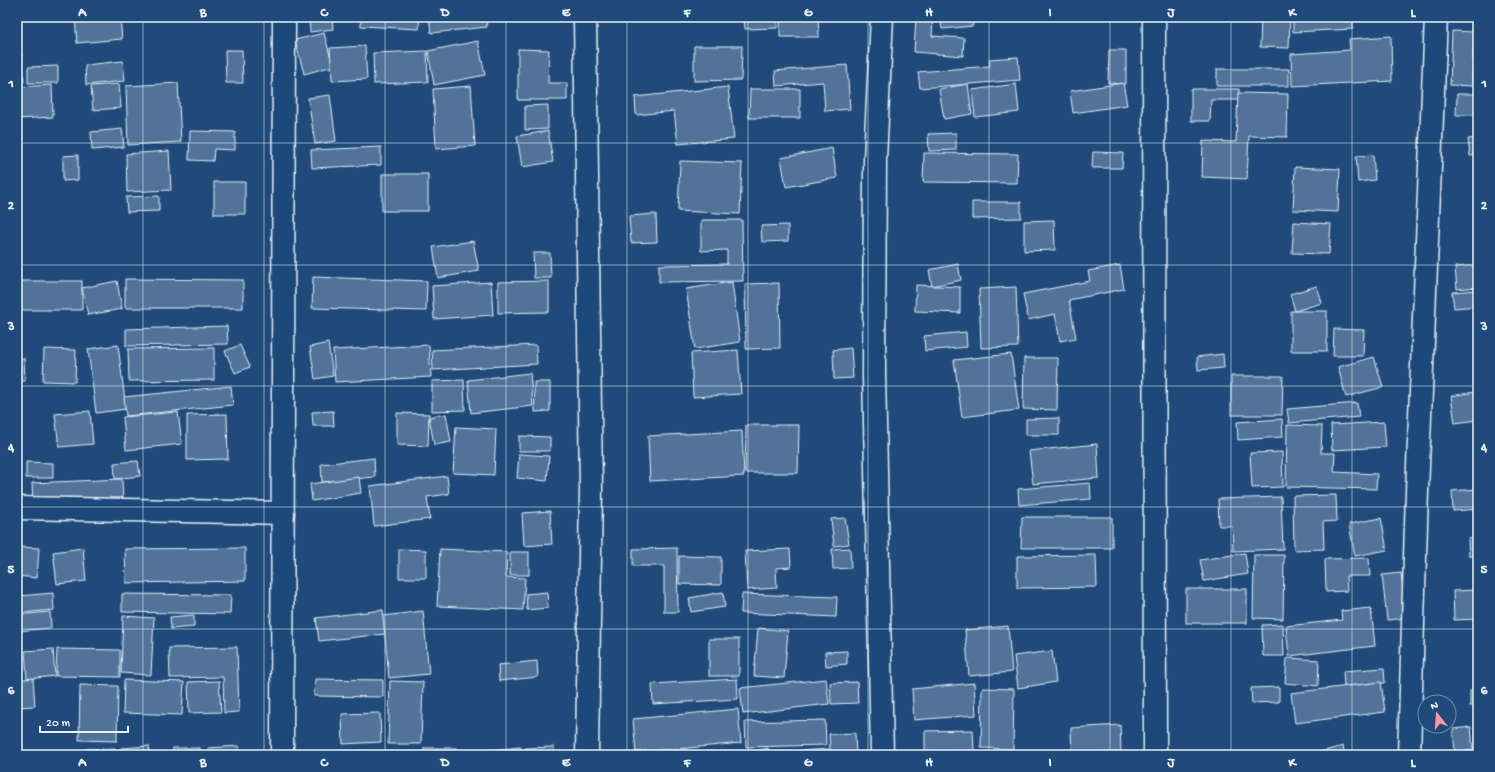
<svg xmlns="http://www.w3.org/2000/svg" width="1495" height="772" viewBox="0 0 1495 772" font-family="'Gochi Hand',sans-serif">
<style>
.building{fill:#517399;stroke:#e8f1f8}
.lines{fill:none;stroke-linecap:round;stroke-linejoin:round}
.minor-casing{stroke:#e8f1f8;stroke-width:25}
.minor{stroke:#1f4a7a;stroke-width:22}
.grid{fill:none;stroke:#e8f1f8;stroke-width:1;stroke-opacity:0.55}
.neatline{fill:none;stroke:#e8f1f8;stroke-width:1.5}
.grid-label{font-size:13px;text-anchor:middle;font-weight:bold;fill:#e8f1f8}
</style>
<rect width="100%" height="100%" fill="#1f4a7a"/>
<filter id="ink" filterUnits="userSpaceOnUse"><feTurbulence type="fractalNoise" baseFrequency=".025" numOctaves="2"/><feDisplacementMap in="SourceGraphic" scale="8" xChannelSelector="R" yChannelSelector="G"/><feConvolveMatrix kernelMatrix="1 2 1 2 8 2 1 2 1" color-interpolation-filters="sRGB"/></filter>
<g filter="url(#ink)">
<g class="building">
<polygon points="17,17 31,17 17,22"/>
<polygon points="75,17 120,17 122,39 77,43"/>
<polygon points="309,17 332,17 333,29 310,32"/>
<polygon points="361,17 420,17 419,29 361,26"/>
<polygon points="429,17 486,17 487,27 431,33"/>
<polygon points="744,17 777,17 777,28 745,29"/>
<polygon points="780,17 818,17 819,37 780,37"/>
<polygon points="916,17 933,17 932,36 964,38 963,56 914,52"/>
<polygon points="940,17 972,17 973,26 942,29"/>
<polygon points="1261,17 1290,17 1289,48 1260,47"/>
<polygon points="1293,17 1353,17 1353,29 1293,32"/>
<polygon points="1452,31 1474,32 1472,86 1450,85"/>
<polygon points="324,33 333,66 304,74 295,40"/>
<polygon points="1391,36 1392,81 1292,86 1291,54 1350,50 1349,39"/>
<polygon points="478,41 485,75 434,85 428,51"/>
<polygon points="365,46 367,79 332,81 330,48"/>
<polygon points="694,46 742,46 741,80 694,81"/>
<polygon points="518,49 549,50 548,83 567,83 567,100 518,100"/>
<polygon points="225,50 242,50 243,83 226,83"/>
<polygon points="1109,50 1126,50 1126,84 1108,83"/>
<polygon points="427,51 428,82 374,84 373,53"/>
<polygon points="17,55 22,55 24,82 17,83"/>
<polygon points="1018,57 1020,80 920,88 918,72 990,66 989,59"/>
<polygon points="123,61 125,81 86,85 85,65"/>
<polygon points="847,65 850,109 825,111 823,82 776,86 775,71"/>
<polygon points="58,66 58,83 28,83 28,67"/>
<rect x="1217" y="69" width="72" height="17"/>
<polygon points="178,83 181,142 128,145 126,86"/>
<polygon points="1123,83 1127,105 1073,113 1070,91"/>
<polygon points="119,84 121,108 93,110 91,86"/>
<polygon points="968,84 972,114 944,119 939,89"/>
<polygon points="1016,84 1019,112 975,117 972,90"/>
<polygon points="52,85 53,117 17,119 17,87"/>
<polygon points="471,86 475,146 436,149 433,89"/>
<polygon points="728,87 734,139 678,144 674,111 636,115 635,97"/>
<polygon points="750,89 800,89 800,118 749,118"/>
<polygon points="1191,89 1239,89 1239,100 1211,100 1210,121 1191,121"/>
<polygon points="1238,93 1288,94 1287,137 1249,136 1247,179 1202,177 1203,141 1236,142"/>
<polygon points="1457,94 1478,94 1478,115 1456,115"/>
<polygon points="330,95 336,141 315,144 308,98"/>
<polygon points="548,105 548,129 525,130 525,106"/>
<polygon points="122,129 124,147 92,150 91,132"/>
<polygon points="190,131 235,132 235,150 214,149 213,161 189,160"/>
<polygon points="548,131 553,162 522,167 517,136"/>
<polygon points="956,133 956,150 929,151 928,134"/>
<polygon points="1478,138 1478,155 1470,156 1468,139"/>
<polygon points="381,147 381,165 312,168 311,150"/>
<polygon points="832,148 837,178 786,187 781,158"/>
<polygon points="169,151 171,190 127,192 126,154"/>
<polygon points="1093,152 1123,153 1122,168 1092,168"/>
<polygon points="924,153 1018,154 1017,183 923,182"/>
<polygon points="78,155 78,180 63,181 63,156"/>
<polygon points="1373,155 1375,180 1358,182 1356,156"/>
<polygon points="680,161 742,163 740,214 678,211"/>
<polygon points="1295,167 1340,169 1338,212 1293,210"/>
<rect x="382" y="174" width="46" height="37"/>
<rect x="214" y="182" width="31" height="32"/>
<polygon points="159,196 159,211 127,212 126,197"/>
<polygon points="972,202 1021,202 1021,218 972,219"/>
<polygon points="656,214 657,242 631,243 629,216"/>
<polygon points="701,220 742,220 743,281 659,282 659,265 727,264 727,250 701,251"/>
<polygon points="1054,220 1055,250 1024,251 1024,221"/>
<polygon points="1294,222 1331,224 1329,254 1292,253"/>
<polygon points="788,225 788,241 762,242 761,226"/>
<polygon points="473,241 479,271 438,278 433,247"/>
<polygon points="533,253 550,253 551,278 534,278"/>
<polygon points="958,264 961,280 932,286 929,270"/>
<polygon points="1120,265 1124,289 1069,300 1076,338 1060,341 1055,314 1028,320 1023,294 1090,281 1088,271"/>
<polygon points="1478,265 1478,287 1457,289 1455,267"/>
<polygon points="313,277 427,281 426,311 312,308"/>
<polygon points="125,279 243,280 243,308 125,308"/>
<rect x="17" y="281" width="65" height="29"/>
<polygon points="117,281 122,309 88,315 82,288"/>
<polygon points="549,281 549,312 498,313 498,282"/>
<polygon points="491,282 493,315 434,319 432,286"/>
<polygon points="732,282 740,342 695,349 686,289"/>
<polygon points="779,283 780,348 746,349 745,284"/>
<polygon points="916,285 960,287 960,313 915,311"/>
<polygon points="1317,286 1322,303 1295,311 1290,294"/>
<polygon points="1016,287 1018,347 981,348 979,289"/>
<polygon points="1478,290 1478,306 1454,308 1452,292"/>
<rect x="1291" y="311" width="36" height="40"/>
<polygon points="227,326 228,344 126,346 126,329"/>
<polygon points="1334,329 1364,330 1363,356 1333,356"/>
<polygon points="966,332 967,347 925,351 924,336"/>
<polygon points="328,343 333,376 315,379 310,347"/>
<polygon points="118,345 126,409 96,413 88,349"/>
<polygon points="240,345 250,367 235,373 225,351"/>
<polygon points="429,345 431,377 335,382 333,350"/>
<polygon points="536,345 537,364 433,370 432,350"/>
<polygon points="214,348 214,380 129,381 128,349"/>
<polygon points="851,348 853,378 834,379 833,350"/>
<polygon points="44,349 76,350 75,382 43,381"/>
<polygon points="738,350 741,394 693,397 691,353"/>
<polygon points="1011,354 1019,410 962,417 954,360"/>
<polygon points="1223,354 1224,368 1198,370 1197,357"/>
<polygon points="1374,357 1383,387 1346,397 1338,367"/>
<polygon points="24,358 25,381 17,381 17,359"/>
<polygon points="1024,358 1058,358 1057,410 1023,409"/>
<polygon points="530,373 533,406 471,413 468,380"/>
<polygon points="1231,376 1283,376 1282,415 1231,415"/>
<polygon points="464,380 465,410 432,411 432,381"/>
<polygon points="534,382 550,382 550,411 535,412"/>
<polygon points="231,386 233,405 126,416 124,397"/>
<polygon points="1475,392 1478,420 1455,423 1451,396"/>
<polygon points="1357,403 1359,417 1289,423 1287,409"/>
<polygon points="90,411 93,444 59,447 55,414"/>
<polygon points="333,411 334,426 313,426 312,412"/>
<polygon points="178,412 182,444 126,450 123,417"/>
<polygon points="397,413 429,414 428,446 397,445"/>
<polygon points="227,414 228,459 187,460 187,415"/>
<polygon points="446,414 451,442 434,445 429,417"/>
<polygon points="1059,418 1059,435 1026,435 1026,419"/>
<polygon points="1282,419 1283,437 1238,440 1237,422"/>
<polygon points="1384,422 1386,447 1332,450 1331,425"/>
<polygon points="746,425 799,425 798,473 745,473"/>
<polygon points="1287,425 1322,426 1321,453 1335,453 1334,472 1377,474 1376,489 1286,487"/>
<polygon points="456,427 496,429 494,475 453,473"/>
<polygon points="742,431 744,476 650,481 648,436"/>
<polygon points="519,436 550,437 550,451 519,451"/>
<polygon points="1097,444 1099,478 1033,484 1029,451"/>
<polygon points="1282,452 1283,487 1252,488 1250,453"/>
<polygon points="519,454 549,456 547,481 517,478"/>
<polygon points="374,458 375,477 322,482 321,464"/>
<polygon points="138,461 140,476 115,479 114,463"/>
<polygon points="26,462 53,463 53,478 26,478"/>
<polygon points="447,476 449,494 427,497 430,519 374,526 370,486"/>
<polygon points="359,477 361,493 312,501 310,484"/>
<polygon points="122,479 123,503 33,507 32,483"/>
<polygon points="1090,483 1091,499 1019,505 1018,489"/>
<polygon points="1478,489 1478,509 1453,511 1452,491"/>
<polygon points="1336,495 1337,521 1323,522 1324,549 1294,550 1293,496"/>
<polygon points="1281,497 1283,549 1233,551 1232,526 1219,526 1218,499"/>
<polygon points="550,511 552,544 524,546 522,513"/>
<polygon points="1022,517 1112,517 1112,548 1021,548"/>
<polygon points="845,518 849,544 834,546 831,519"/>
<polygon points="1381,518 1387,550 1355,556 1349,524"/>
<polygon points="1478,538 1478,556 1469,556 1468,539"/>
<polygon points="17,547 39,548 37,578 17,576"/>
<polygon points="83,548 86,581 57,584 53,552"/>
<polygon points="245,548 245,581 126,583 125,549"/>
<polygon points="677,548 678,612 664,612 664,566 633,566 633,549"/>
<polygon points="850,548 851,568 833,569 832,549"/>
<polygon points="399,549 426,550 426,578 399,578"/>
<polygon points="440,549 507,552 506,577 525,578 523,610 437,606"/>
<polygon points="790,549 791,567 776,568 777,588 747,590 745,551"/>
<rect x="510" y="552" width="19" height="23"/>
<polygon points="1245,553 1248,574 1204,581 1200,560"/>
<polygon points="1096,555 1097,587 1017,588 1017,556"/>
<polygon points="1254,555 1284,555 1283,619 1253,618"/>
<polygon points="679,556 721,557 721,585 679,584"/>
<polygon points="1369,558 1370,576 1346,576 1347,591 1326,592 1325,559"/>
<polygon points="1401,573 1406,618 1387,620 1382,575"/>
<rect x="1186" y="589" width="61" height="34"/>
<polygon points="1478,590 1478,619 1454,620 1453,591"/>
<polygon points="547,592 548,608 527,610 526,594"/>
<polygon points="723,592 725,607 691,612 689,598"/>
<polygon points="53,593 54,610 20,613 19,596"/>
<polygon points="122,594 231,595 230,614 122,612"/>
<polygon points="742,594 837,597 836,617 741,613"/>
<polygon points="1371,608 1375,646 1289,656 1286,626 1342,620 1341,611"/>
<polygon points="383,610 385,634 319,641 316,618"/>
<polygon points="423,611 429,674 389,678 383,616"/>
<polygon points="50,612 51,628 17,631 17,615"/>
<polygon points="194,615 194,627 171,629 170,617"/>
<polygon points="123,616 154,618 151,675 121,673"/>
<polygon points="1283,624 1284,656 1263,656 1262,625"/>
<polygon points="1008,626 1012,672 969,676 965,630"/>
<polygon points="758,628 788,631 784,678 754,676"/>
<rect x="709" y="639" width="30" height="37"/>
<polygon points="237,647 239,712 224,713 223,677 170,678 169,648"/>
<polygon points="53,649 55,676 27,679 25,651"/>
<polygon points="57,649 120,650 120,677 56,676"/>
<polygon points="847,651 847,664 826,666 825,652"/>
<polygon points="1052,651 1056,682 1018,688 1014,656"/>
<polygon points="1287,658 1319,660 1318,686 1285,683"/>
<polygon points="537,661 538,677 499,681 498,665"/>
<polygon points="1384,668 1385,683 1344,686 1343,671"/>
<polygon points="33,678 35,706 17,707 17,680"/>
<polygon points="315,679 383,680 383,697 314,696"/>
<polygon points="737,679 738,699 653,704 652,684"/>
<polygon points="826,679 829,704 743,714 740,688"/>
<polygon points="124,680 184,682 182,715 123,713"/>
<polygon points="219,681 221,712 189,713 188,682"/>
<polygon points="390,681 423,682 421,744 388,744"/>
<polygon points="857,682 858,703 831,704 830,683"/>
<polygon points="1381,682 1385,712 1295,723 1291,693"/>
<polygon points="974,683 976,715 914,720 912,689"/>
<polygon points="80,685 118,686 117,741 79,740"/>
<polygon points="1279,687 1279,702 1252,703 1251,688"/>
<polygon points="982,688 1014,689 1013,749 981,748"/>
<rect x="1470" y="691" width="8" height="15"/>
<polygon points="738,709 741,743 636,753 633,719"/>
<polygon points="380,713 381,742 343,744 342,714"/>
<polygon points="825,720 826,745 746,747 745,722"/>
<polygon points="1120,725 1121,752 1072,755 1071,728"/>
<polygon points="1471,727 1473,750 1455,752 1453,729"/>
<polygon points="973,730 974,751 925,752 925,731"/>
<polygon points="855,733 856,755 797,755 797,751 830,749 829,734"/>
<polygon points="149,746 150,755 121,755 121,748"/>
<polygon points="239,746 240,755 209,755 208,748"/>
<polygon points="1343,746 1345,755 1309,755"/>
<polygon points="521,747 521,755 490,755 489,750"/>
<polygon points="554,747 554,755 525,755 525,748"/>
<polygon points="115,748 115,755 85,755 85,749"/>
<rect x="173" y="748" width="27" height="7"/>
<rect x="424" y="748" width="33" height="7"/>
<polygon points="686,748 687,755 634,755 634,752"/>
<polygon points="768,748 770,755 738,755"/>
<polygon points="480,752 480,755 464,755 464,753"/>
</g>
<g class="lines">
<defs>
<g id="minor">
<polyline points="585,17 591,489 587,755"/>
<polyline points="882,17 875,159 874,374 882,755"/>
<polyline points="1154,17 1155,755"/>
<polyline points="17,508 283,513"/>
<polyline points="282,755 284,17"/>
<polyline points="1409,755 1417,491 1436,17"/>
</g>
</defs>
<use href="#minor" class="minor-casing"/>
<use href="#minor" class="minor"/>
</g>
</g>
<path class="grid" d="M143 17V755M264 17V755M385 17V755M506 17V755M627 17V755M748 17V755M868 17V755M989 17V755M1110 17V755M1231 17V755M1352 17V755M17 143H1478M17 265H1478M17 386H1478M17 507H1478M17 629H1478"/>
<rect width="1495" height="772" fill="none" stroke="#1f4a7a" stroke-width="44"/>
<g transform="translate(1437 714) rotate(343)"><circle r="19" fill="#1f4a7a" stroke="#6f8dac"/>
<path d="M0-3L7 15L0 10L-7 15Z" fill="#ff9aa2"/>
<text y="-6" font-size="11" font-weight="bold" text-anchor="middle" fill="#e8f1f8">N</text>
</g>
<path d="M40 726v6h88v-6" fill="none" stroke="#e8f1f8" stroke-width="2"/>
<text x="46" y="726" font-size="12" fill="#e8f1f8" stroke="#1f4a7a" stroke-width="3" paint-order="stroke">20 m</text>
<rect x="22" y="22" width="1451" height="728" class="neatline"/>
<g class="grid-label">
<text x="82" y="16">A</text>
<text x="203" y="16">B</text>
<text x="324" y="16">C</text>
<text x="445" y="16">D</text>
<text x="566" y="16">E</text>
<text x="687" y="16">F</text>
<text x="808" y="16">G</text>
<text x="929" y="16">H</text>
<text x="1050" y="16">I</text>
<text x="1171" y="16">J</text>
<text x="1292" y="16">K</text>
<text x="1413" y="16">L</text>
<text x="11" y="87">1</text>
<text x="1484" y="87">1</text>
<text x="11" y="209">2</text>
<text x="1484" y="209">2</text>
<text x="11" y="330">3</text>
<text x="1484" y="330">3</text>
<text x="11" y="451">4</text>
<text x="1484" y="451">4</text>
<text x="11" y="573">5</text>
<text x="1484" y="573">5</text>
<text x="11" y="694">6</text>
<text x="1484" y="694">6</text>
<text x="82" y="766">A</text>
<text x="203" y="766">B</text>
<text x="324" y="766">C</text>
<text x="445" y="766">D</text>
<text x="566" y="766">E</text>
<text x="687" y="766">F</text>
<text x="808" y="766">G</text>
<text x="929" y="766">H</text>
<text x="1050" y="766">I</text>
<text x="1171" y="766">J</text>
<text x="1292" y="766">K</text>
<text x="1413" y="766">L</text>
</g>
</svg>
